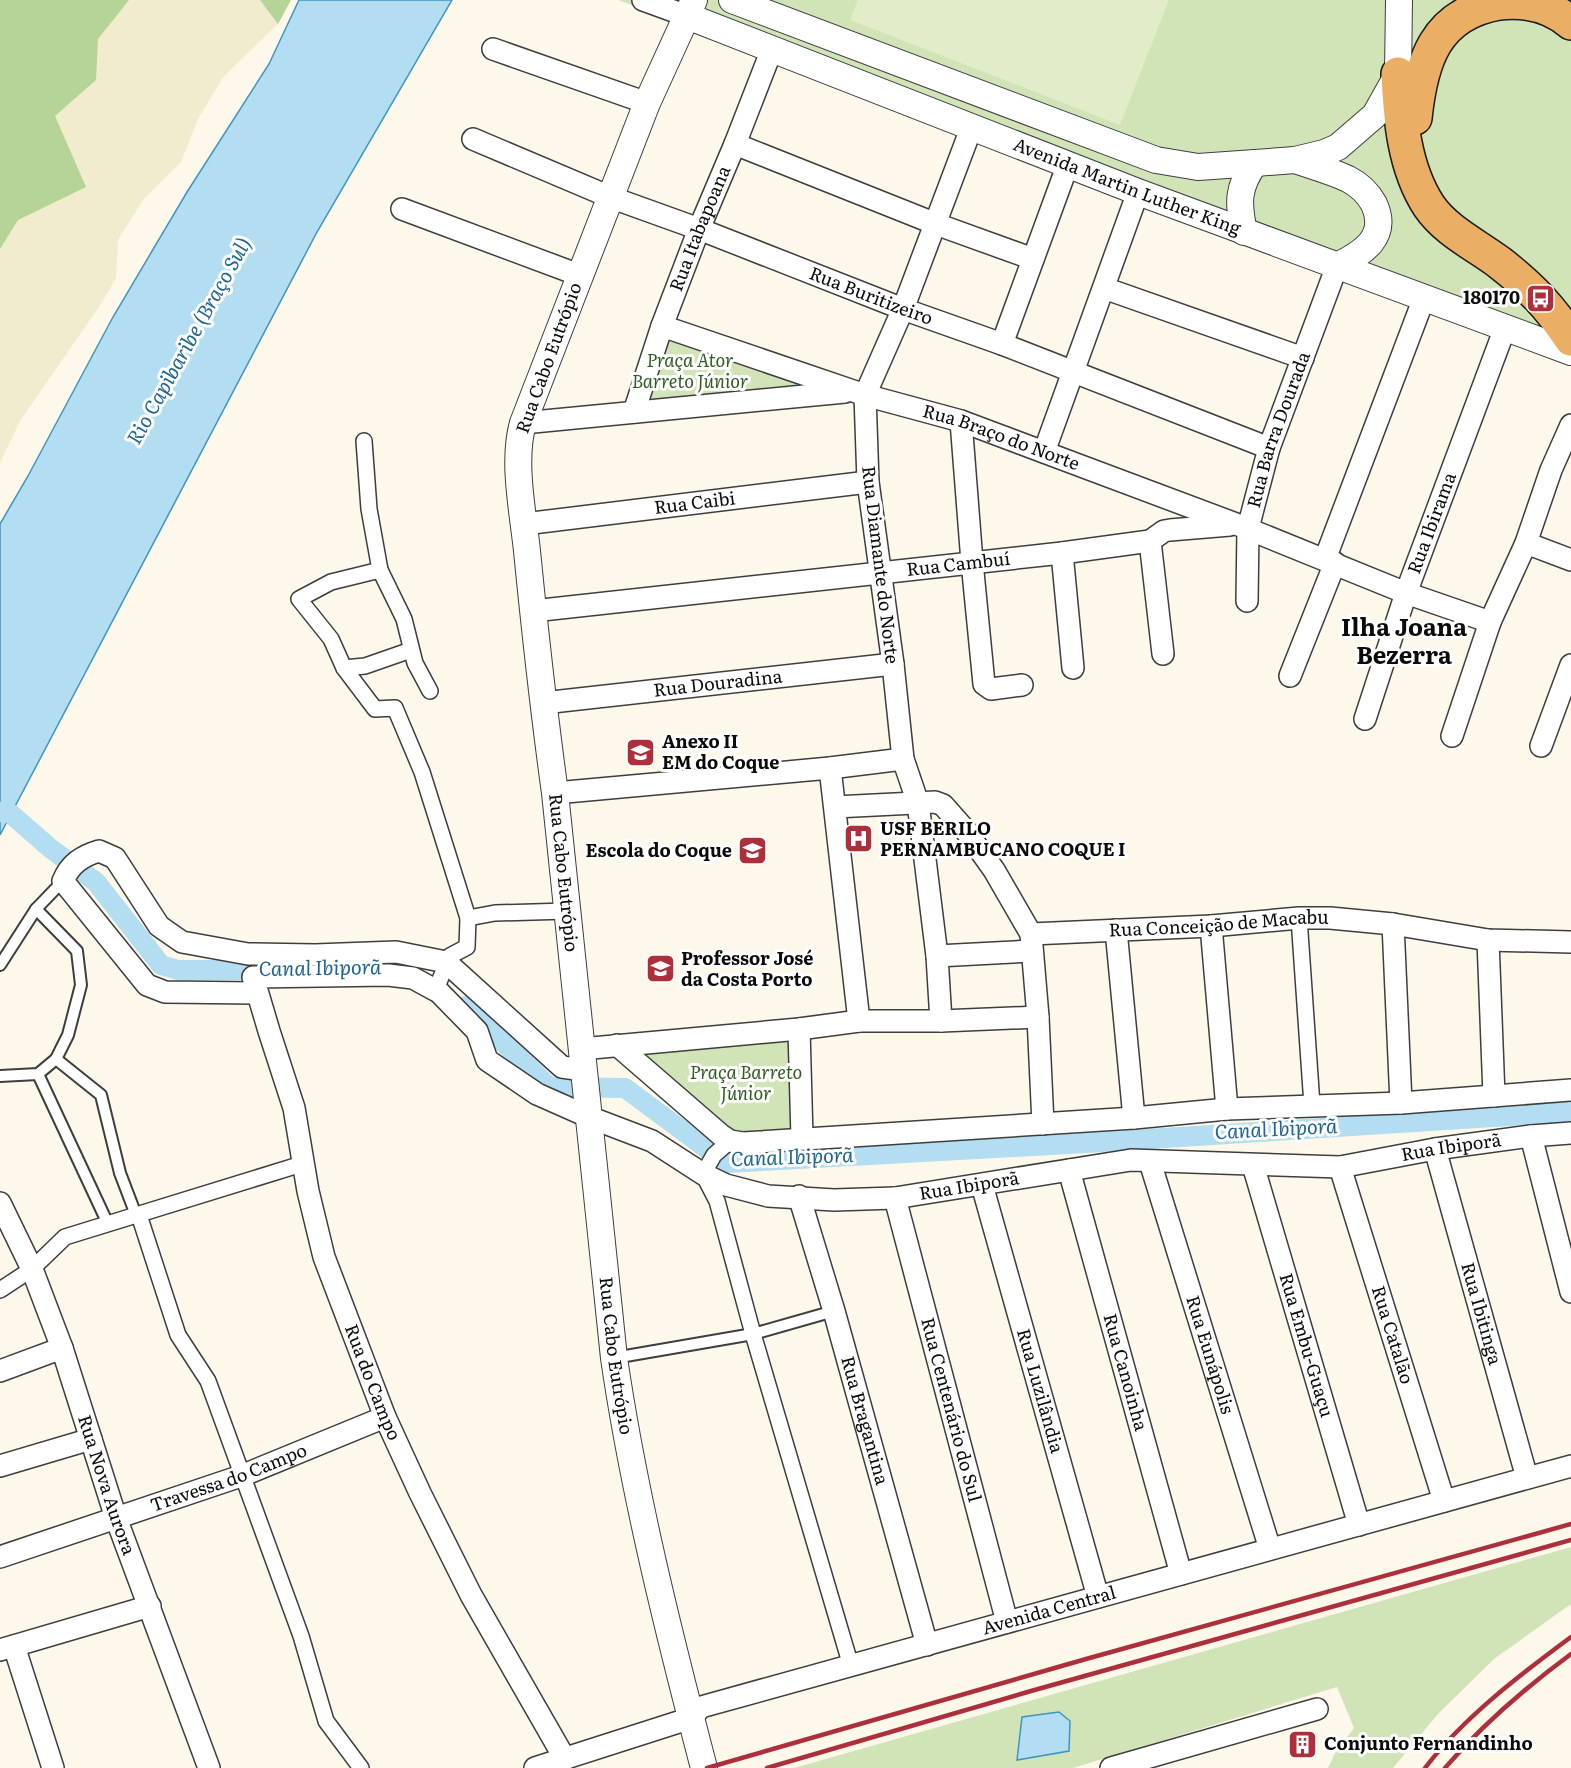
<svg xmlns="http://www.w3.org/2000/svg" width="1571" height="1768" viewBox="0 0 1571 1768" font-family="Literata,serif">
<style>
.farmland{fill:#f1eccd}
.green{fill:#d1e4b7}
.forest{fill:#b6d398}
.pitch{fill:#e1ecc8}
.water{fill:#b3ddf0;stroke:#4094c1;stroke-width:1.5}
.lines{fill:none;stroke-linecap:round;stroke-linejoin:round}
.canal{stroke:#b3ddf0;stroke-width:20}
.service-casing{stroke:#3e3e3e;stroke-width:14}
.pedestrian-casing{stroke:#3e3e3e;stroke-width:18}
.minor-casing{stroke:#3e3e3e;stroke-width:24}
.tertiary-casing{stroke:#3e3e3e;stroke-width:28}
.trunk-casing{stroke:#1c1c1c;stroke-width:36}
.service{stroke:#fff;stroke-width:10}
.pedestrian{stroke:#fff;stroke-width:15}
.minor{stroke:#fff;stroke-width:21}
.tertiary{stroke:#fff;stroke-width:26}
.trunk{stroke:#eaae64;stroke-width:33}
.rail{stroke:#ae2f3c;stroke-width:4.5}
.labels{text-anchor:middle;stroke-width:6;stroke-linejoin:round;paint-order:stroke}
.street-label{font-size:18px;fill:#0b0b0b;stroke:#fff}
.poi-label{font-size:18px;font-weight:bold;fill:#0b0b0b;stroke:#fff;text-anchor:start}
.park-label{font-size:18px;font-style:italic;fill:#315c21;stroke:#fff}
.water-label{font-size:20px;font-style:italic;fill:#206591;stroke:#fff}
.district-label{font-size:24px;font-weight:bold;fill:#0b0b0b;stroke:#fff}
</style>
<rect width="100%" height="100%" fill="#fdf8ea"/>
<polygon class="farmland" points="0,0 280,0 278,24 224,76 198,119 181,162 143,200 118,240 116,278 101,304 20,421 0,463"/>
<g class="green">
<polygon points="618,0 1571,0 1571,352 687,25"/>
<polygon points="670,337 813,386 648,400"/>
<polygon points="793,1028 800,1146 736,1141 627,1045"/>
<polygon points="1571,1547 1571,1604 1494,1659 1438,1714 1393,1768 1328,1768 1336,1751 1354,1728 1337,1687 1073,1768 794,1768"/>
</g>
<g class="forest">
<polygon points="0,0 129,0 98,39 96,80 55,116 86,187 18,220 0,249"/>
<polygon points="260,0 291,0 278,24"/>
</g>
<polygon class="pitch" points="858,0 1169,0 1120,125 850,20"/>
<g class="water">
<polygon points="299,0 452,0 317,232 0,835 0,524 28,476 113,317 187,192 269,64"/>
<polygon points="1059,1712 1070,1721 1069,1751 1017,1760 1022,1717"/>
</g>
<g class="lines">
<g class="canal">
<polyline points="0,812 11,814 50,848 96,882 161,965 178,970 271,970"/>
<polyline points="466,1006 549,1087 625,1088 726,1163 1086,1143 1571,1112"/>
</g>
<defs>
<g id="service">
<polyline points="0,965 36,909 63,881"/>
<polyline points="56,1059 101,1095 120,1173 136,1215"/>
<polyline points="38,1074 108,1224"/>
<polyline points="0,1076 38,1074 56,1059 68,1035 81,985 77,951 36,909"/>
<polyline points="614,1358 753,1334 834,1311"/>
</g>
<g id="pedestrian">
<polyline points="364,441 369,509 380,570 404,619 415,663 430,691"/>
<polyline points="380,570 331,582 299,599 331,639 344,668 375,709 395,708 422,772 468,918 467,947 450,956 436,989"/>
<polyline points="344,668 365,666 411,650"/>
<polyline points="468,918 495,913 567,911"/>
<polyline points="1299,918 1312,1105"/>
<polyline points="730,1141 714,1155 703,1174 717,1201 753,1334 851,1666"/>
<polyline points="139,1215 178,1335 208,1381 301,1636 326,1721 361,1768"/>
<polyline points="0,1290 32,1269 65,1237 305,1163"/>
</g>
<g id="minor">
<polyline points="643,0 687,16"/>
<polyline points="493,49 647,103"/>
<path id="s1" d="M473 139 610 197 699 229 903 309 1002 344 1269 448"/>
<polyline points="735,144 936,224 1033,259"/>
<polyline points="402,209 579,275"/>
<polyline points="1104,288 1303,358"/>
<path id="s2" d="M662 326 865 395 961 421 1236 524 1406 593 1490 622"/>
<polyline points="1002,344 1068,164"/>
<path id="s3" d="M634 412 662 326 699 229 735 144 772 49"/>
<polyline points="961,421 972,562 984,684 991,689 1022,685"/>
<polyline points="523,423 845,392"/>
<polyline points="1044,452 1138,192"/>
<path id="s4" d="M524 524 868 482"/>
<polyline points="1150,541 1163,654"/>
<polyline points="1526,543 1571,560"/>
<polyline points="1062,553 1073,668"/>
<polyline points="1325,559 1424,298"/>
<path id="s5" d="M1247 601 1248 528 1269 448 1337 266"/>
<path id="s6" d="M533 611 1062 553 1150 541 1164 531 1170 530 1230 525"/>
<polyline points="1290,676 1335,563"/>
<path id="s7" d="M543 703 893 664"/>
<path id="s8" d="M1365 719 1406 593 1505 328"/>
<polyline points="1452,736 1490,622 1526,543 1551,470 1571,425"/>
<polyline points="1541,746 1571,665"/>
<polyline points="830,768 859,1021"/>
<polyline points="555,793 830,768 903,759"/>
<polyline points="835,807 935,802 943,805 966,831 994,870 1031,934 1038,1017 1043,1124"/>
<polyline points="1393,924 1401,1103"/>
<polyline points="1211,926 1227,1109"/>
<polyline points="1116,930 1134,1118"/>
<path id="s9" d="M1031 934 1211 926 1299 918H1330L1393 924 1488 940 1571 942"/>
<polyline points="1488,940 1494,1096"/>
<polyline points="937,956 1032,951"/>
<path id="s10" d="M436 989 477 1031 487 1060 537 1094 589 1117 652 1141 703 1174 726 1185 768 1196 834 1200 895 1198 1131 1160 1340 1167 1435 1149 1531 1136 1571 1133"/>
<path id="s11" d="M435 990 413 978 388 975 253 977 269 1031 294 1108 308 1191 324 1257 385 1417 420 1493 471 1595 565 1759"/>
<path d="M257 993 165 992 147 985 63 881C70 864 82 856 99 851L115 858 159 926 182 942 248 954 315 955 396 952 446 962 562 1067 583 1070"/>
<polyline points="941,1021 937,956 918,803 903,759 893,664 868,482 865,395 903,309 972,126"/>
<polyline points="799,1029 802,1138"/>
<polyline points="617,1045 721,1135 730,1141 743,1143 1134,1118 1227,1109 1401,1103 1571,1090"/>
<polyline points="581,1049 799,1029 859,1021 941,1021 1038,1017"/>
<polyline points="1531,1136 1571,1292"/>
<path id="s12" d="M1435 1149 1527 1478"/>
<path id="s13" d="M1150 1162 1270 1549"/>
<path id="s14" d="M1253 1165 1359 1525"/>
<path id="s15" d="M1340 1167 1444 1501"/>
<path id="s16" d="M1069 1170 1181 1574"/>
<path id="s17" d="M982 1185 1098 1597"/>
<path id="s18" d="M799 1196 834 1311 927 1645"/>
<path id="s19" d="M895 1198 1007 1622"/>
<path id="s20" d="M0 1203 32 1269 62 1348 116 1518 209 1768"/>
<polyline points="0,1371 62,1348"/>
<polyline points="0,1466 91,1439"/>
<path id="s21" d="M0 1557 241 1476 385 1417"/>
<polyline points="14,1646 53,1768"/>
<polyline points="0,1650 150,1606"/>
<path id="s22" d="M535 1768 691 1718 701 1707 1571 1466"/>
<polyline points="1111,1768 1317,1709"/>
</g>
<g id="tertiary">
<path id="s23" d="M694 0 647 103 523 423C512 461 523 512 527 551 535 632 544 713 555 793L614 1358C634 1495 669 1634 704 1768"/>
<polyline points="732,0 1156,160 1198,167 1255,163 1295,160 1324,153 1338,147 1375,115 1398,74 1399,0"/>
<path id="s24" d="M687 16 1138 192 1571 352"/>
<path d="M1295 160C1312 166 1331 171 1348 179 1358 184 1368 193 1374 204 1389 237 1363 253 1337 266"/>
<path d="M1244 232C1238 204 1237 187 1255 163"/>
</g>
<g id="trunk">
<path d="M1398 74C1400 118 1404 168 1429 206 1446 231 1476 245 1500 263 1531 287 1550 307 1571 339"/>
<path d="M1415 118C1421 61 1435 14 1499 3 1526 0 1550 5 1571 23"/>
</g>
</defs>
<use href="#service" class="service-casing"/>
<use href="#pedestrian" class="pedestrian-casing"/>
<use href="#minor" class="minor-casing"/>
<use href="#tertiary" class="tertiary-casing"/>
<use href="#trunk" class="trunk-casing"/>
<use href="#service" class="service"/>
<use href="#pedestrian" class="pedestrian"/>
<use href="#minor" class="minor"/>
<use href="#tertiary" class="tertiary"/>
<use href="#trunk" class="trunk"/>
<g class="rail">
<polyline points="707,1768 1086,1659 1571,1524"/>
<polyline points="767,1768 1031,1691 1571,1540"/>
<path d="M1425 1768C1463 1718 1521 1674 1571 1637"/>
<path d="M1445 1768C1482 1725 1525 1688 1571 1654"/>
</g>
</g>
<defs>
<symbol id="bus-square" viewBox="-11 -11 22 22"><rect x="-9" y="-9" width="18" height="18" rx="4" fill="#ae2f3c" stroke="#fff"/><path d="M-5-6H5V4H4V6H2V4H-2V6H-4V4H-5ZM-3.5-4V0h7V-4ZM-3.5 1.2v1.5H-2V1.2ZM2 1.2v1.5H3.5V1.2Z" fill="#fff"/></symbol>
<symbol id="school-square" viewBox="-11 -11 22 22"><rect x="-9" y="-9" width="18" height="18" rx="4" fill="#ae2f3c" stroke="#fff"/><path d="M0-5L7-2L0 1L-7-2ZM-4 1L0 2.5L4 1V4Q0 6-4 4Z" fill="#fff"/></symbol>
<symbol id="hospital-square" viewBox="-11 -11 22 22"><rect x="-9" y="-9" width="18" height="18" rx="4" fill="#ae2f3c" stroke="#fff"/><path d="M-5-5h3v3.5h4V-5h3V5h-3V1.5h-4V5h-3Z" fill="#fff"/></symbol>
<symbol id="building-square" viewBox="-11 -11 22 22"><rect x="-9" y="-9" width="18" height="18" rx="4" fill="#ae2f3c" stroke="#fff"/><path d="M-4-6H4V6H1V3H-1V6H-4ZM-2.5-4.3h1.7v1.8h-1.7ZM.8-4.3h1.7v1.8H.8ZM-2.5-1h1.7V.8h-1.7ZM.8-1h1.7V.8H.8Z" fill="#fff"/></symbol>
</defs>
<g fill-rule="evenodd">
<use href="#bus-square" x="1524" y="282" width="33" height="33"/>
<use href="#school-square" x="624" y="736" width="33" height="33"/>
<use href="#hospital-square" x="842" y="822" width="33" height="33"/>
<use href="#school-square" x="736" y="834" width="33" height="33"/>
<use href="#school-square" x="644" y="952" width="33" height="33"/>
<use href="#building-square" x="1286" y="1728" width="33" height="33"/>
</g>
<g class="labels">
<g class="street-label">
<text dy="6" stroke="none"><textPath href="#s24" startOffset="472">Avenida Martin Luther King</textPath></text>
<text dy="6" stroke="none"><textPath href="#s3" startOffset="195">Rua Itabapoana</textPath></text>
<text dy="6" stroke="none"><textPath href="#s1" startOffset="428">Rua Buritizeiro</textPath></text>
<text transform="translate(549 358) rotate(-70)" y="6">Rua Cabo Eutrópio</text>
<text dy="6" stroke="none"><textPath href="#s5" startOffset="176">Rua Barra Dourada</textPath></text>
<text dy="6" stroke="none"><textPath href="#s2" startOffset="357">Rua Braço do Norte</textPath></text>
<text dy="6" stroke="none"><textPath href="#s4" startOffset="172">Rua Caibi</textPath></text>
<text dy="6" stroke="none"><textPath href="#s8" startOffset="207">Rua Ibirama</textPath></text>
<text dy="6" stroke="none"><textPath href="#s6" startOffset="428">Rua Cambuí</textPath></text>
<text transform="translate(880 565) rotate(83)" y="6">Rua Diamante do Norte</text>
<text dy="6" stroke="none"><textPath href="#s7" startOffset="176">Rua Douradina</textPath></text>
<text dy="6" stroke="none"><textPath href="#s23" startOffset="909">Rua Cabo Eutrópio</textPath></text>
<text dy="6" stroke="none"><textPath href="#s9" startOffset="188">Rua Conceição de Macabu</textPath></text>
<text dy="6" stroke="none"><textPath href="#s10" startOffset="1092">Rua Ibiporã</textPath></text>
<text dy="6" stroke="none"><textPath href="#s10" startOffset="606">Rua Ibiporã</textPath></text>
<text dy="6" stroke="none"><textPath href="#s12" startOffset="171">Rua Ibitinga</textPath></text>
<text dy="6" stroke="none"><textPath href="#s15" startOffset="176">Rua Catalão</textPath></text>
<text dy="6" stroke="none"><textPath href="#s14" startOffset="188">Rua Embu-Guaçu</textPath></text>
<text dy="6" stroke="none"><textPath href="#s23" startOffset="1395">Rua Cabo Eutrópio</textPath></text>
<text dy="6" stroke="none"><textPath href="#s13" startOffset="202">Rua Eunápolis</textPath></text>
<text dy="6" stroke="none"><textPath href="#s16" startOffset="210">Rua Canoinha</textPath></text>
<text dy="6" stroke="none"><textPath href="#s11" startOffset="609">Rua do Campo</textPath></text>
<text dy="6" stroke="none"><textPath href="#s17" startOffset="214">Rua Luzilândia</textPath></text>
<text dy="6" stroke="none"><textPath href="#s19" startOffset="219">Rua Centenário do Sul</textPath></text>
<text dy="6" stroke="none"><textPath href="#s18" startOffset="234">Rua Bragantina</textPath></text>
<text dy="6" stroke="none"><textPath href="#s21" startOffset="242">Travessa do Campo</textPath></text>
<text dy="6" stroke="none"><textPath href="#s20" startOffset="302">Rua Nova Aurora</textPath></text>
<text dy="6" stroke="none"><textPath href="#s22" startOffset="540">Avenida Central</textPath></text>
</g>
<g class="poi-label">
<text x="1520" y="304" text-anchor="end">180170</text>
<text x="662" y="748">Anexo II<tspan x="662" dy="21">EM do Coque</tspan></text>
<text x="880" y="835">USF BERILO<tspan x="880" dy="21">PERNAMBUCANO COQUE I</tspan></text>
<text x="732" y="857" text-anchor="end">Escola do Coque</text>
<text x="681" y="965">Professor José<tspan x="681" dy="21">da Costa Porto</tspan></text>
<text x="1324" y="1750">Conjunto Fernandinho</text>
</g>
<g class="park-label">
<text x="690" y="367">Praça Ator<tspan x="690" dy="21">Barreto Júnior</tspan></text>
<text x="746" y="1079">Praça Barreto<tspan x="746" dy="21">Júnior</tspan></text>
</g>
<g class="water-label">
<text transform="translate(189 341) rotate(-61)" y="7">Rio Capibaribe (Braço Sul)</text>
<text transform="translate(320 968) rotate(-1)" y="7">Canal Ibiporã</text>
<text transform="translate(1276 1129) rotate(-3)" y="7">Canal Ibiporã</text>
<text transform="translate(792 1157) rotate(-2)" y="7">Canal Ibiporã</text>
</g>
<g class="district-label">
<text x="1404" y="636">Ilha Joana<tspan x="1404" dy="28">Bezerra</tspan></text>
</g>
</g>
</svg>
